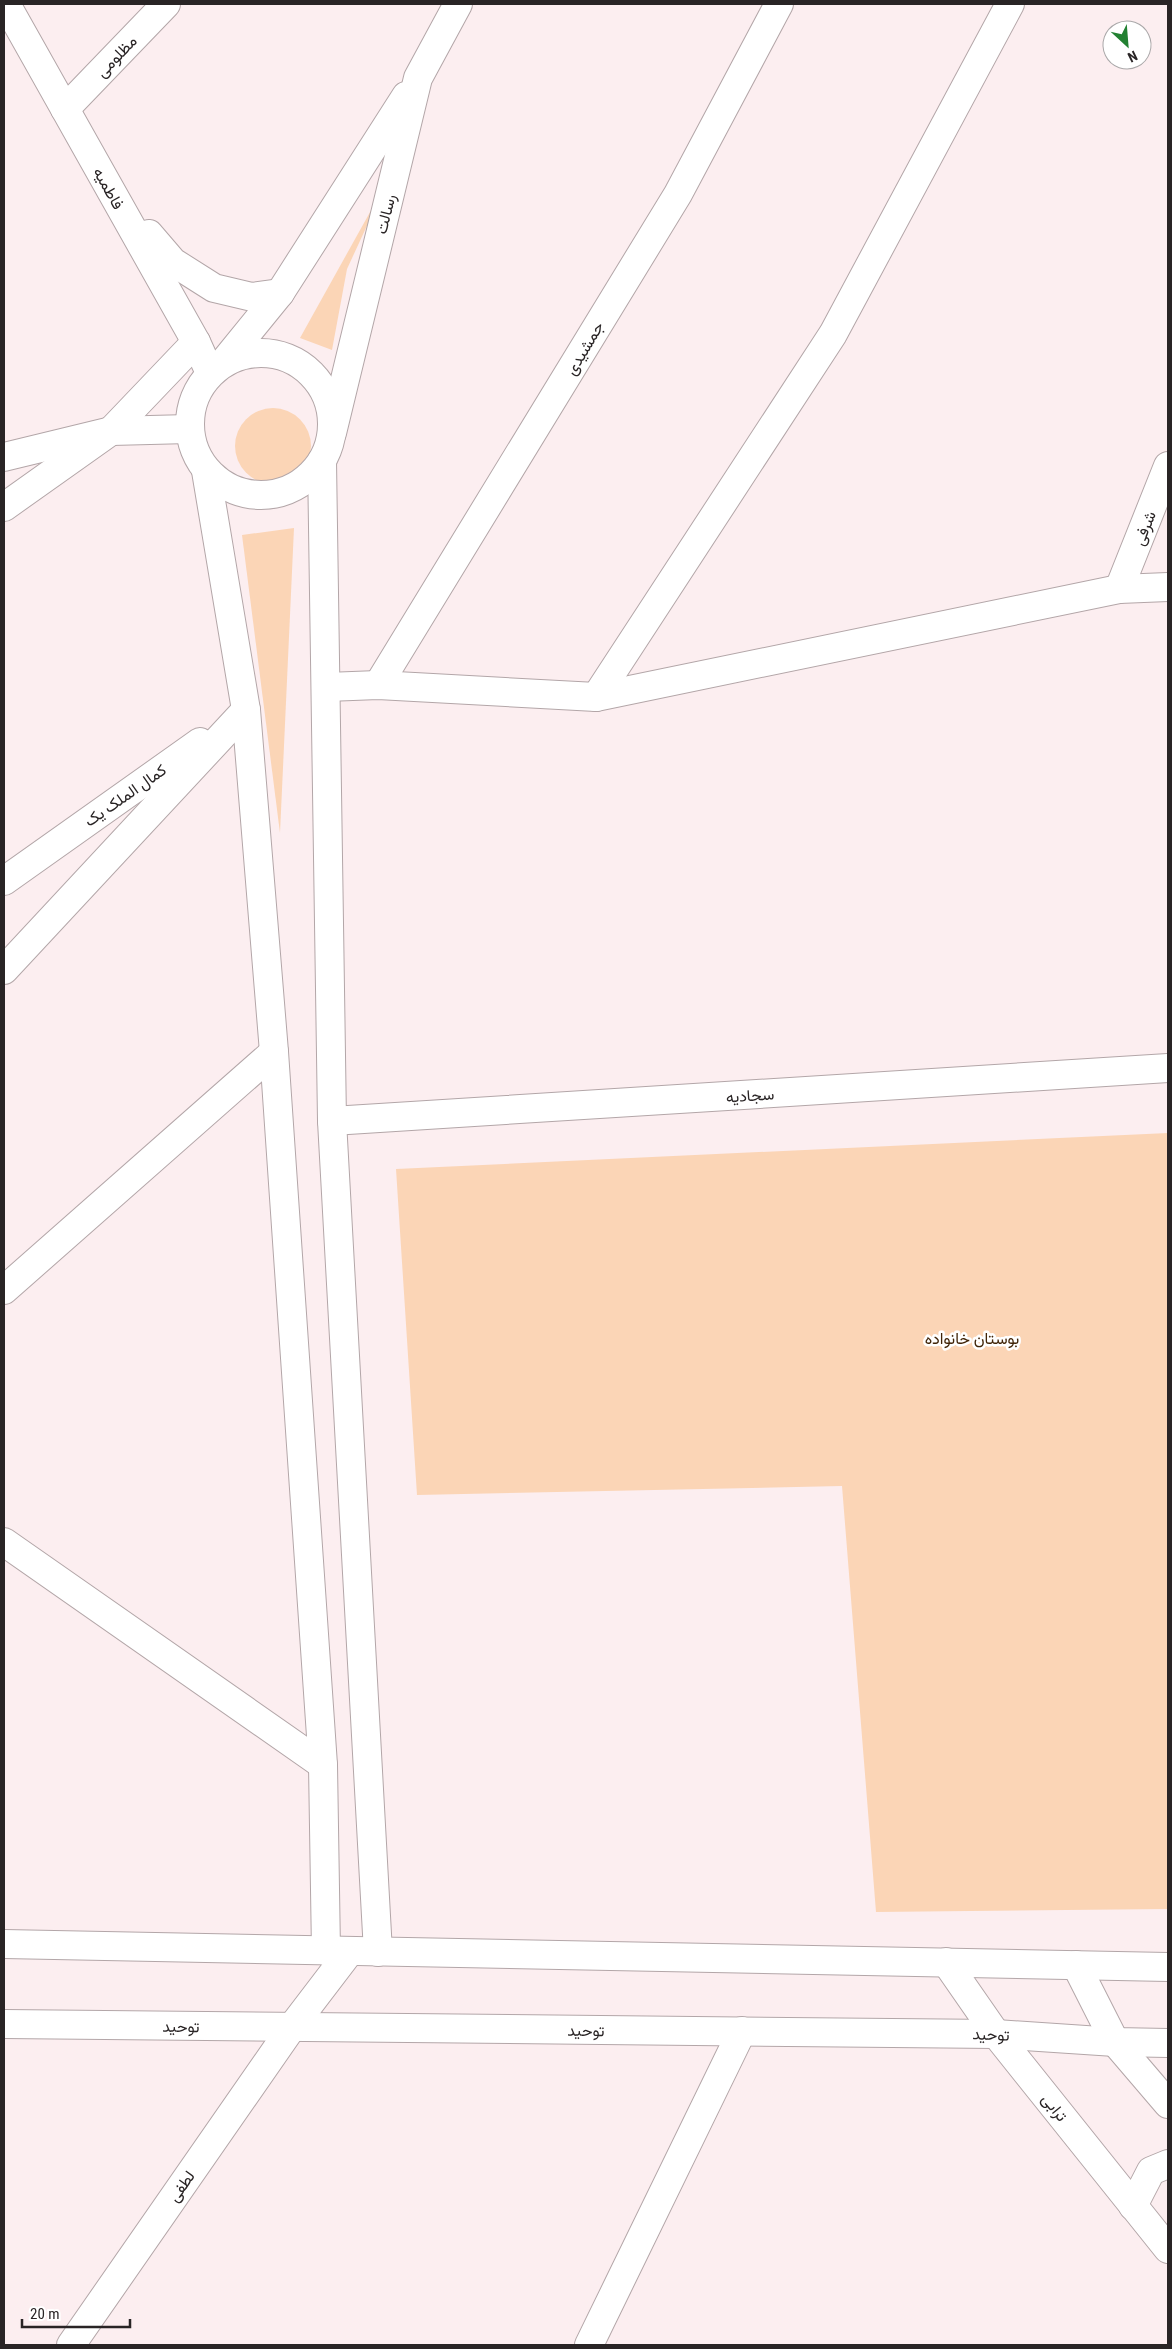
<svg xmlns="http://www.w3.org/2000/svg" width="1172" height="2349" viewBox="0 0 1172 2349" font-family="'Roboto Condensed',Vazirmatn,sans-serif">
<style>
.green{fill:#fbd5b6}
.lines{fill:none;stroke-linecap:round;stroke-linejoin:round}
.minor-casing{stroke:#b3a6a8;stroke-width:30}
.tertiary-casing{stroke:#b3a6a8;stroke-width:30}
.secondary-casing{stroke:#b3a6a8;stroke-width:30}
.minor{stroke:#fff;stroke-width:28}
.tertiary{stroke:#fff;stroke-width:28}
.secondary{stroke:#fff;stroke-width:28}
.labels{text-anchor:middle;stroke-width:5;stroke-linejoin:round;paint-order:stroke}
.street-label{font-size:16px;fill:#292425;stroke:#fff}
.park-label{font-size:16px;fill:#402407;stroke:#fff}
</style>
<rect width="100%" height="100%" fill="#fceef0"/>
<g class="green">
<polygon points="389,178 347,269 332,350 300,338"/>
<circle cx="273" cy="446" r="38"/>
<polygon points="294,528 280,833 242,535"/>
<polygon points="1168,1133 1168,1909 876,1912 842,1486 417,1495 396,1169"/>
</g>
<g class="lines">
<defs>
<g id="minor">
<polyline points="65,109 166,4"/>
<polyline points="4,457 111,431 189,429"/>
<polyline points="4,507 111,431 196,342"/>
<polyline points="1119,589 1168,466"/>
<polyline points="378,685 678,194 779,4"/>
<polyline points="327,687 378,685 596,697 1119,589 1168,587"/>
<polyline points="596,697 833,334 1010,4"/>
<polyline points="4,881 200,742"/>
<polyline points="4,970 246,710"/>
<polyline points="4,1290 274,1052"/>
<polyline points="4,1542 323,1765"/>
<polyline points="589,2345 742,2031"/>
</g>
<g id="tertiary">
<polyline points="223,363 280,293 406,96"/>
<polyline points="332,433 418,78 458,4"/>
<polyline points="322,461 332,1121 378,1952"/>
<polyline points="206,471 246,710 274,1052 323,1765 326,1951"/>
<polyline points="332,1121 1168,1068"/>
<polyline points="71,2345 292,2027"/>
</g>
<g id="secondary">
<polyline points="6,4 196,342 210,373"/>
<polyline points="149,234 173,262 214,288 252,297 280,293"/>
<circle cx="261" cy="424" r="71"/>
<polyline points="4,1944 1168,1967"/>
<polyline points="946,1962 996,2034 1168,2249"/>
<polyline points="1076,1965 1115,2042 1168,2104"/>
<polyline points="4,2024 996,2034 1115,2042 1168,2043"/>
<polyline points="292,2027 350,1951"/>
<polyline points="1133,2206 1151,2171 1168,2164"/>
</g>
</defs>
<use href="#minor" class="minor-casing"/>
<use href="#tertiary" class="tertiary-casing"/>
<use href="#secondary" class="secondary-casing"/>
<use href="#minor" class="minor"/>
<use href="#tertiary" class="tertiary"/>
<use href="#secondary" class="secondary"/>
</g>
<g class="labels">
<g class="street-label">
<text transform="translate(116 56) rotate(-46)" y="6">مظلومی</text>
<text transform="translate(109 188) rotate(61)" y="6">فاطمیه</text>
<text transform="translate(385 214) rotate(-76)" y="6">رسالت</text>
<text transform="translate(584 348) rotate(-59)" y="6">جمشیدی</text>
<text transform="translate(1144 528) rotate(-68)" y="6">شرفی</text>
<text transform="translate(125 795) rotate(-35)" y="6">کمال الملک یک</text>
<text transform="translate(750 1095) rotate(-4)" y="6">سجادیه</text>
<text transform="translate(181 2026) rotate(1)" y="6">توحید</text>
<text transform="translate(586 2030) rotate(1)" y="6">توحید</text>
<text transform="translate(991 2034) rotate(2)" y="6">توحید</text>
<text transform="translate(1055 2107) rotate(51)" y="6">ترابی</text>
<text transform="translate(181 2186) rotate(-55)" y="6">لطفی</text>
</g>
<g class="park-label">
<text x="972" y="1344">بوستان خانواده</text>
</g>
</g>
<rect width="1172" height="2349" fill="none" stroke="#292425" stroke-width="10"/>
<g transform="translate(1127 45) rotate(154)"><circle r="24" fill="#ffffff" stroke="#a9a7a8"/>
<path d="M0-4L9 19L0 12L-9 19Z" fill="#228132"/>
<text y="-8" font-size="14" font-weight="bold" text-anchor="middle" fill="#292425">N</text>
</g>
<path d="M22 2319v8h108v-8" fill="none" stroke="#292425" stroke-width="2.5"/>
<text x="30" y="2319" font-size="15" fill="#292425" stroke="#ffffff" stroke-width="4" paint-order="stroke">20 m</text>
</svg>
